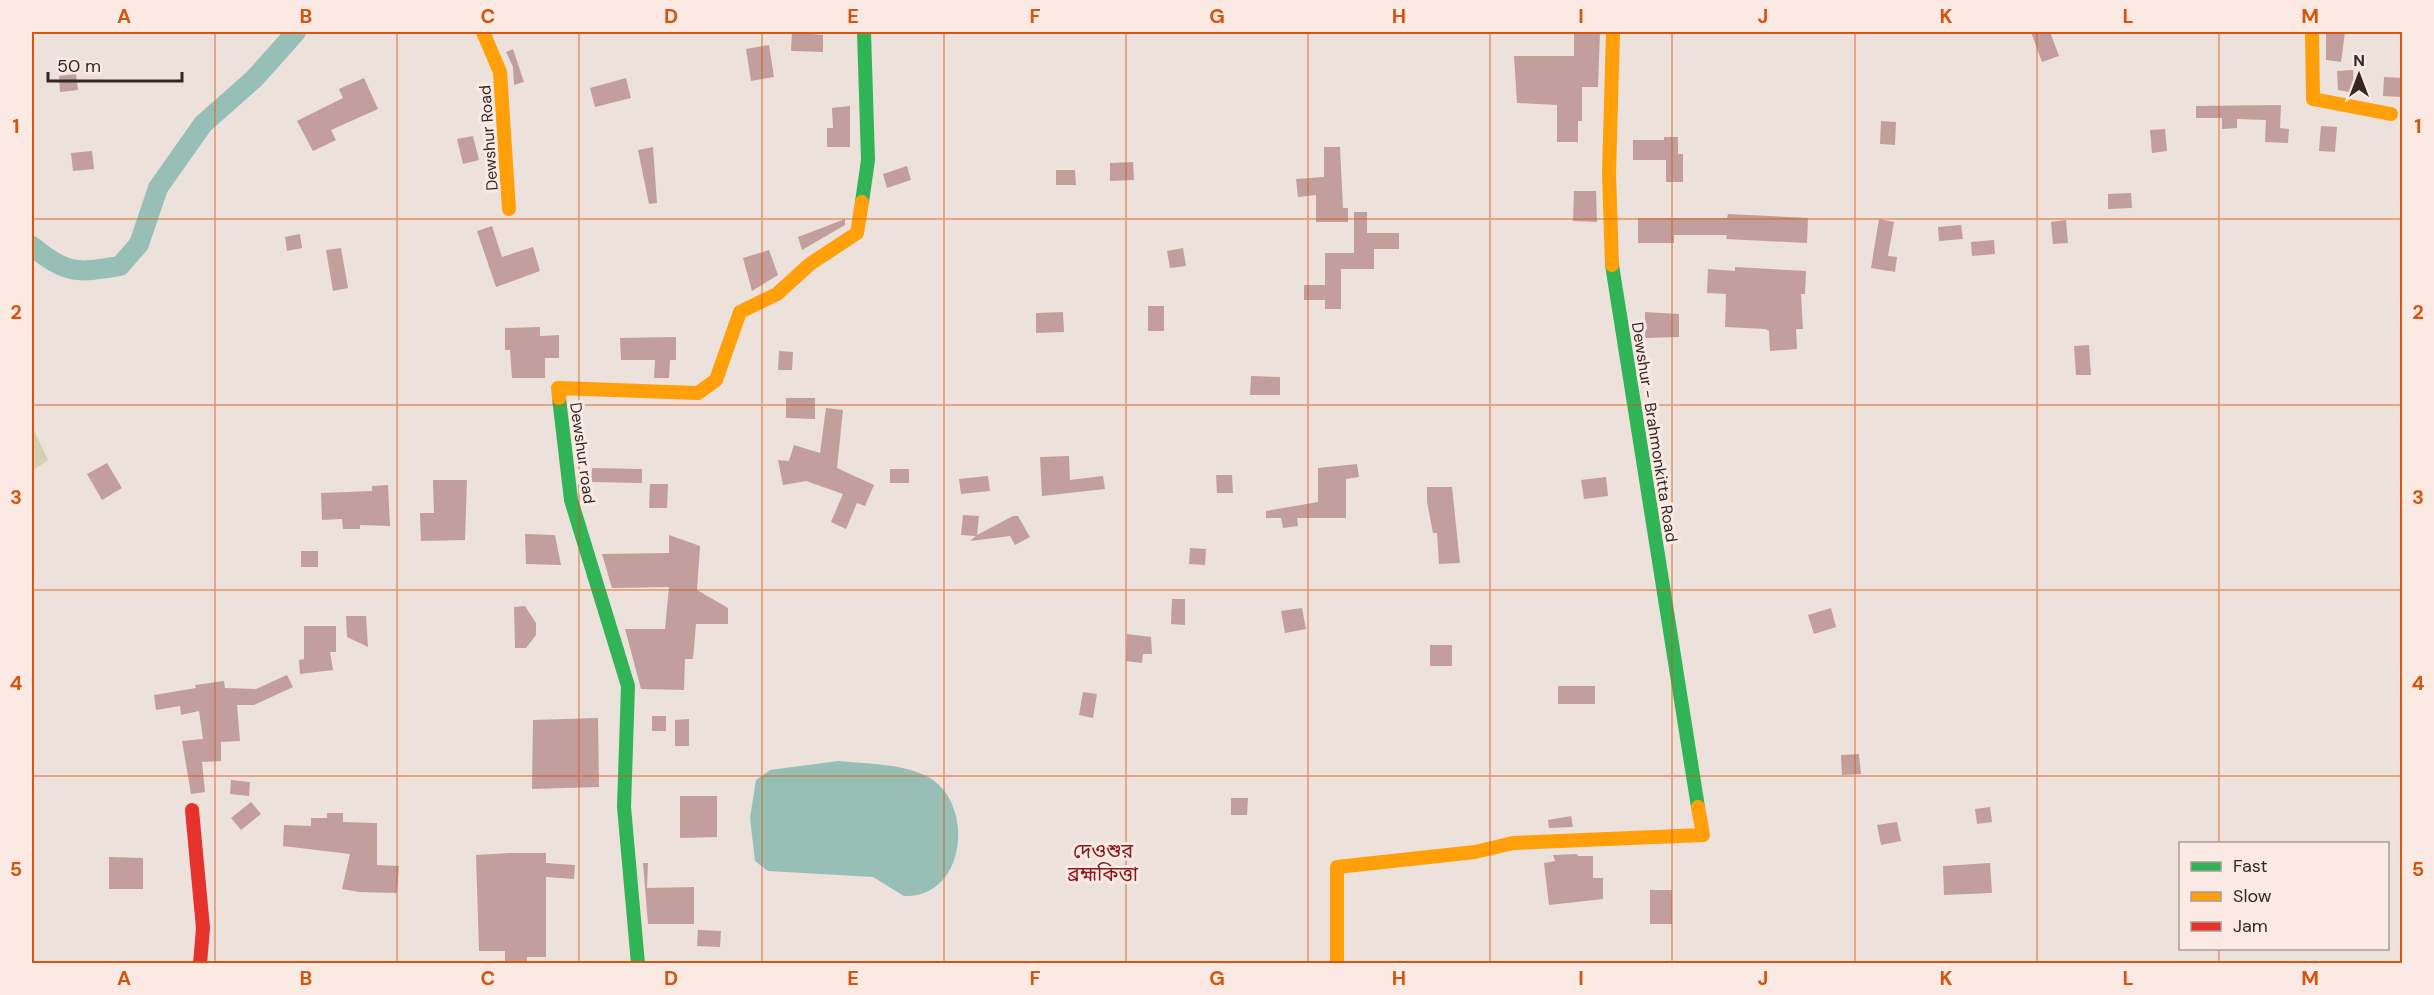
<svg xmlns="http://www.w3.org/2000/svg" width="2434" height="995" viewBox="0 0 2434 995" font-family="'DM Sans','Noto Sans Bengali',sans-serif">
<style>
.green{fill:#d3d0b6}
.water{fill:#98bfb6}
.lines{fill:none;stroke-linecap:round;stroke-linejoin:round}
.canal{stroke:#98bfb6;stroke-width:20}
.building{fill:#c29f9d}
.fast{stroke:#30b455;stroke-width:14}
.slow{stroke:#ff9f0a;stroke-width:14}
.jam{stroke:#e5322d;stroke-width:14}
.grid{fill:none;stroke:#d6540e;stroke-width:1.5;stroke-opacity:0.55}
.labels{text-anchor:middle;stroke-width:6;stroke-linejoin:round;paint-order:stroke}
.street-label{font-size:16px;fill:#352625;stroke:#faeae3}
.quarter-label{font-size:20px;fill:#8a1919;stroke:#faeae3}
.neatline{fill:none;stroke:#d6540e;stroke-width:2}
.grid-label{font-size:20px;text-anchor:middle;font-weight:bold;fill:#d6540e}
</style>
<rect width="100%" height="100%" fill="#ede1dc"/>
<polygon class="green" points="32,426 48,460 32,471"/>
<path class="water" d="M838 761C867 764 902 763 928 777 976 803 966 899 904 896L873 877 768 871 755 861 750 818 756 780 770 770Z"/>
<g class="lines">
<path class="canal" d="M32 246C67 275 77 273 120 266L139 244 158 188 203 124 254 79 296 32"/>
</g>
<g class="building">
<polygon points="792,32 823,35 823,52 791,51"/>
<polygon points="1574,32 1600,32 1598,87 1582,87 1582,121 1578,121 1578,142 1557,142 1557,105 1517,103 1514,56 1574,56"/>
<polygon points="2031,32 2050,32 2059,56 2042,62"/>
<polygon points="2326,32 2345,32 2341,62 2326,60"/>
<polygon points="769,45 774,77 751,81 746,49"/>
<polygon points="513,49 524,82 514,85 513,67 506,52"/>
<polygon points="2353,70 2354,93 2338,90 2337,71"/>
<polygon points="76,74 78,90 60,92 59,76"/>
<polygon points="2384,77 2403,78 2403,97 2383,96"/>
<polygon points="364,78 378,109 331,130 336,140 313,151 297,121 343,98 339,89"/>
<polygon points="626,78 631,98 595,107 590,88"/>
<polygon points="2281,105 2280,128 2289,129 2288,143 2265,142 2266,120 2237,119 2237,128 2222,129 2222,118 2196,118 2196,106"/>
<polygon points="850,106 850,147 827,147 827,128 833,128 832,108"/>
<polygon points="1881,121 1896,122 1895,145 1880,144"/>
<polygon points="2321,126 2337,127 2335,152 2319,151"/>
<polygon points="2165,129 2167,151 2152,153 2150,130"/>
<polygon points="473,136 479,160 463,164 457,139"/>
<polygon points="1664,137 1678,137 1678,154 1683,154 1683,182 1666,182 1666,160 1633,160 1633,140 1664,140"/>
<polygon points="653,147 657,203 649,204 638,150"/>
<polygon points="1324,147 1340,147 1343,208 1348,208 1348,222 1316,222 1316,195 1298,197 1296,179 1324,177"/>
<polygon points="92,151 94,169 73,171 71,153"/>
<polygon points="1133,162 1134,180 1110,181 1110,163"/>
<polygon points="907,166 911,180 887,188 883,174"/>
<polygon points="1056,170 1075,170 1076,185 1056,185"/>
<polygon points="1574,191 1596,191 1597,222 1573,221"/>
<polygon points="2131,193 2132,208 2108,209 2108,194"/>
<polygon points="1354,212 1367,212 1367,233 1399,233 1399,249 1374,249 1374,269 1341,269 1341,309 1325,309 1325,300 1304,300 1304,285 1325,285 1325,253 1354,253"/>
<polygon points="1728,214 1808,218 1807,243 1726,239 1727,235 1674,235 1674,243 1638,243 1638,218 1727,218"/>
<polygon points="845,219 845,225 802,250 798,237"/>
<polygon points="1879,219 1894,222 1888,256 1897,257 1895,272 1871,268"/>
<polygon points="2066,220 2068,243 2053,244 2051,222"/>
<polygon points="1961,225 1963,239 1939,241 1938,227"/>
<polygon points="492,226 502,257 533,247 540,271 496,287 477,231"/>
<polygon points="300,234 302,248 287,251 285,237"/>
<polygon points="1994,240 1995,254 1972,256 1971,242"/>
<polygon points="341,248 348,288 333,291 326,250"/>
<polygon points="1183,248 1186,266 1170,268 1167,251"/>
<polygon points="769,250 778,275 752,291 743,258"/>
<polygon points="1735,267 1806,271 1805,294 1801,294 1803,329 1796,329 1797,349 1770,351 1769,331 1765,329 1725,327 1726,294 1707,293 1708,269 1735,271"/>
<rect x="1148" y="306" width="16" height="25"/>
<polygon points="1063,312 1064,332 1036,333 1036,313"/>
<polygon points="1645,312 1679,314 1679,337 1645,338"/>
<polygon points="540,327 540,336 559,335 559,358 545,358 545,378 512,378 510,350 505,350 505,328"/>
<polygon points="676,337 676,360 670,360 669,378 654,378 655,360 621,360 620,338"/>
<polygon points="2089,345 2091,375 2076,375 2074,346"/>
<polygon points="779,351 793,352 792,370 778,370"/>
<polygon points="1251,376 1280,377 1280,395 1250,395"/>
<polygon points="786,398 815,398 815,419 786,418"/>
<polygon points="826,408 843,410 837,468 874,485 865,506 857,503 846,529 831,522 843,494 806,481 783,485 778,460 789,461 794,445 820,453"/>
<polygon points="1069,456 1070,480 1103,476 1105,489 1042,496 1040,457"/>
<polygon points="107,463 122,488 102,500 87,474"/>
<polygon points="1357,464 1359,477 1346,479 1346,518 1297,518 1298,526 1283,528 1281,518 1266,518 1266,511 1318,502 1318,468"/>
<polygon points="592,468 642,469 642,483 591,482"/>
<rect x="890" y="469" width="19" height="14"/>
<polygon points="1216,475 1232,475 1233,493 1217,493"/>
<polygon points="988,476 990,491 961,494 959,479"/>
<polygon points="1606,477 1608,496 1584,499 1581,480"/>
<polygon points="433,480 467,480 465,540 421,541 420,513 434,513"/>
<polygon points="650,484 668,484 667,508 649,508"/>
<polygon points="388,485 390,526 360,525 360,529 343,529 342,519 322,520 321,493 372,491 372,486"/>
<polygon points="1427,487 1452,487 1460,563 1439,564 1437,533 1433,533 1427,502"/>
<polygon points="963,515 979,516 977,535 1013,516 1018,516 1030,537 1015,545 1010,536 970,541 976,536 961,535"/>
<polygon points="525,534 555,535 561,565 526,564"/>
<polygon points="669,535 700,546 697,590 728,608 728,624 696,624 693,659 685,659 684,690 641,689 625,629 665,629 669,587 612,588 602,554 669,553"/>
<polygon points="1190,548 1206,549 1205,565 1189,564"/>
<rect x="301" y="551" width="17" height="16"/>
<polygon points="1172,599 1185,599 1185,625 1171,624"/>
<polygon points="525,606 536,623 536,635 526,648 515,648 514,607"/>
<polygon points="1302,608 1306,629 1285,633 1281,611"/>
<polygon points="1831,608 1836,627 1814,634 1808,615"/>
<polygon points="346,616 366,616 368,647 347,637"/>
<polygon points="304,626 336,626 336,652 330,652 333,670 300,674 299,660 304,659"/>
<polygon points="1127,634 1151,637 1152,654 1143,654 1142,663 1126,661"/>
<rect x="1430" y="645" width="22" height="21"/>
<polygon points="287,675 293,687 254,705 237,705 240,741 221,742 221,761 202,762 205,792 191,794 182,741 203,739 199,711 181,715 180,706 156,710 154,695 196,688 195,685 224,681 225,688 256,689"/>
<rect x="1558" y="686" width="37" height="18"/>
<polygon points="1083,692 1097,694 1093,718 1079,715"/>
<rect x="652" y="716" width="14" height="15"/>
<polygon points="598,718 599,787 532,789 533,720"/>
<polygon points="689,719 689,746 675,746 675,720"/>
<polygon points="1859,754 1861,774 1842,775 1841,755"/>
<polygon points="231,780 250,782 249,796 230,794"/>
<polygon points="680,796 717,796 717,837 680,838"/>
<polygon points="1231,798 1248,798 1247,815 1231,815"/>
<polygon points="251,802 261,814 241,830 231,818"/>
<polygon points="1990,807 1992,822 1977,824 1975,809"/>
<polygon points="327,813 343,813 343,822 377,823 377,865 399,866 397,893 359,892 342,889 350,854 283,846 284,825 311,826 311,818 327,818"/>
<polygon points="1571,816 1573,827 1549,828 1548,820"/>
<polygon points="1897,822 1901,841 1881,845 1877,825"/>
<polygon points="509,853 546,853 546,863 575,865 574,879 546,877 546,957 527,957 527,963 505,963 505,951 479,951 476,855"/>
<polygon points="1577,854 1578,856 1593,856 1593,878 1603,878 1603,899 1549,905 1544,863 1555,861 1553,855"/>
<polygon points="109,857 143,858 143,889 109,889"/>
<polygon points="643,863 648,863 647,888 694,887 694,924 648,924"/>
<polygon points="1990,863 1992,893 1944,895 1943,866"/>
<rect x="1650" y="890" width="22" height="34"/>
<polygon points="698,930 721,931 720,947 697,946"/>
</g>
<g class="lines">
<g class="fast">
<polyline points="862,202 868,160 864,32"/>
<polyline points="1612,265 1698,807"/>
<polyline points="559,398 571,500 628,686 624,807 638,964"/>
</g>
<g class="slow">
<polyline points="483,32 500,72 509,209"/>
<polyline points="2312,32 2313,99 2391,114"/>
<polyline points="1612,265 1609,174 1613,32"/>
<polyline points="559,398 558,388 698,393 716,380 740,312 777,294 810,264 857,233 862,202"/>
<polyline points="1337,964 1337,867 1475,852 1513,843 1703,835 1698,807"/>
</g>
<polyline class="jam" points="192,810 203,928 200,964"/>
</g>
<path class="grid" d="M215 32V964M397 32V964M579 32V964M762 32V964M944 32V964M1126 32V964M1308 32V964M1490 32V964M1672 32V964M1855 32V964M2037 32V964M2219 32V844M32 219H2402M32 405H2402M32 590H2402M32 776H2402M2219 948V964"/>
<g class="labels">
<g class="street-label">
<text transform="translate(488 138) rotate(-94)" y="6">Dewshur Road</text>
<text transform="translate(1655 432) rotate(81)" y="6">Dewshur - Brahmonkitta Road</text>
<text transform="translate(583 453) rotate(82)" y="6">Dewshur road</text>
</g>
<g class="quarter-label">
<text x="1103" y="858">দেওশুর<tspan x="1103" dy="23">ব্রহ্মকিত্তা</tspan></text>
</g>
</g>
<rect width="2434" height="995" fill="none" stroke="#faeae3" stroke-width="66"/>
<rect x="2179" y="842" width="210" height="108" fill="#faeae3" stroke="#ab9c97" stroke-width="1.5"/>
<rect x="2191" y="862" width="30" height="9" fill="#30b455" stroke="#ab9c97" stroke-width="1.5"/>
<text x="2233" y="872" font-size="18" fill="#352625">Fast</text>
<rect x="2191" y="892" width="30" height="9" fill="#ff9f0a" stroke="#ab9c97" stroke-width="1.5"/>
<text x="2233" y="902" font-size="18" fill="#352625">Slow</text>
<rect x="2191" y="922" width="30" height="9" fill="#e5322d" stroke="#ab9c97" stroke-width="1.5"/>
<text x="2233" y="932" font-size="18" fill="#352625">Jam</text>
<g transform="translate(2359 75)" stroke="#faeae3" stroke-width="4.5" paint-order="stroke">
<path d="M0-4.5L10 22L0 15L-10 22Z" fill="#352625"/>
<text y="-9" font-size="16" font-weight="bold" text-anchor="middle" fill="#352625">N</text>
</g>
<path d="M48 72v9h134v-9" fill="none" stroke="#352625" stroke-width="3"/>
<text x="57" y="72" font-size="18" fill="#352625" stroke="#faeae3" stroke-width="4.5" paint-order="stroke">50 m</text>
<rect x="33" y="33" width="2368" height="929" class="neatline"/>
<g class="grid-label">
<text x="124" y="23">A</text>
<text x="306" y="23">B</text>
<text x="488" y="23">C</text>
<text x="671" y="23">D</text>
<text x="853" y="23">E</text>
<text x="1035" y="23">F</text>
<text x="1217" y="23">G</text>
<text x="1399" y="23">H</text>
<text x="1581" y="23">I</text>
<text x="1763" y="23">J</text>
<text x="1946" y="23">K</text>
<text x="2128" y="23">L</text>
<text x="2310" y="23">M</text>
<text x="16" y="133">1</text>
<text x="2418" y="133">1</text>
<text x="16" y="319">2</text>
<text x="2418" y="319">2</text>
<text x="16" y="504">3</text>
<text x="2418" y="504">3</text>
<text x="16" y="690">4</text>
<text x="2418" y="690">4</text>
<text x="16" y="876">5</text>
<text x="2418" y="876">5</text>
<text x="124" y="985">A</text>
<text x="306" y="985">B</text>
<text x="488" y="985">C</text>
<text x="671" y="985">D</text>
<text x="853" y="985">E</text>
<text x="1035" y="985">F</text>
<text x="1217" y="985">G</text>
<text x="1399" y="985">H</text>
<text x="1581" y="985">I</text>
<text x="1763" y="985">J</text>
<text x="1946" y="985">K</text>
<text x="2128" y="985">L</text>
<text x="2310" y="985">M</text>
</g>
</svg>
